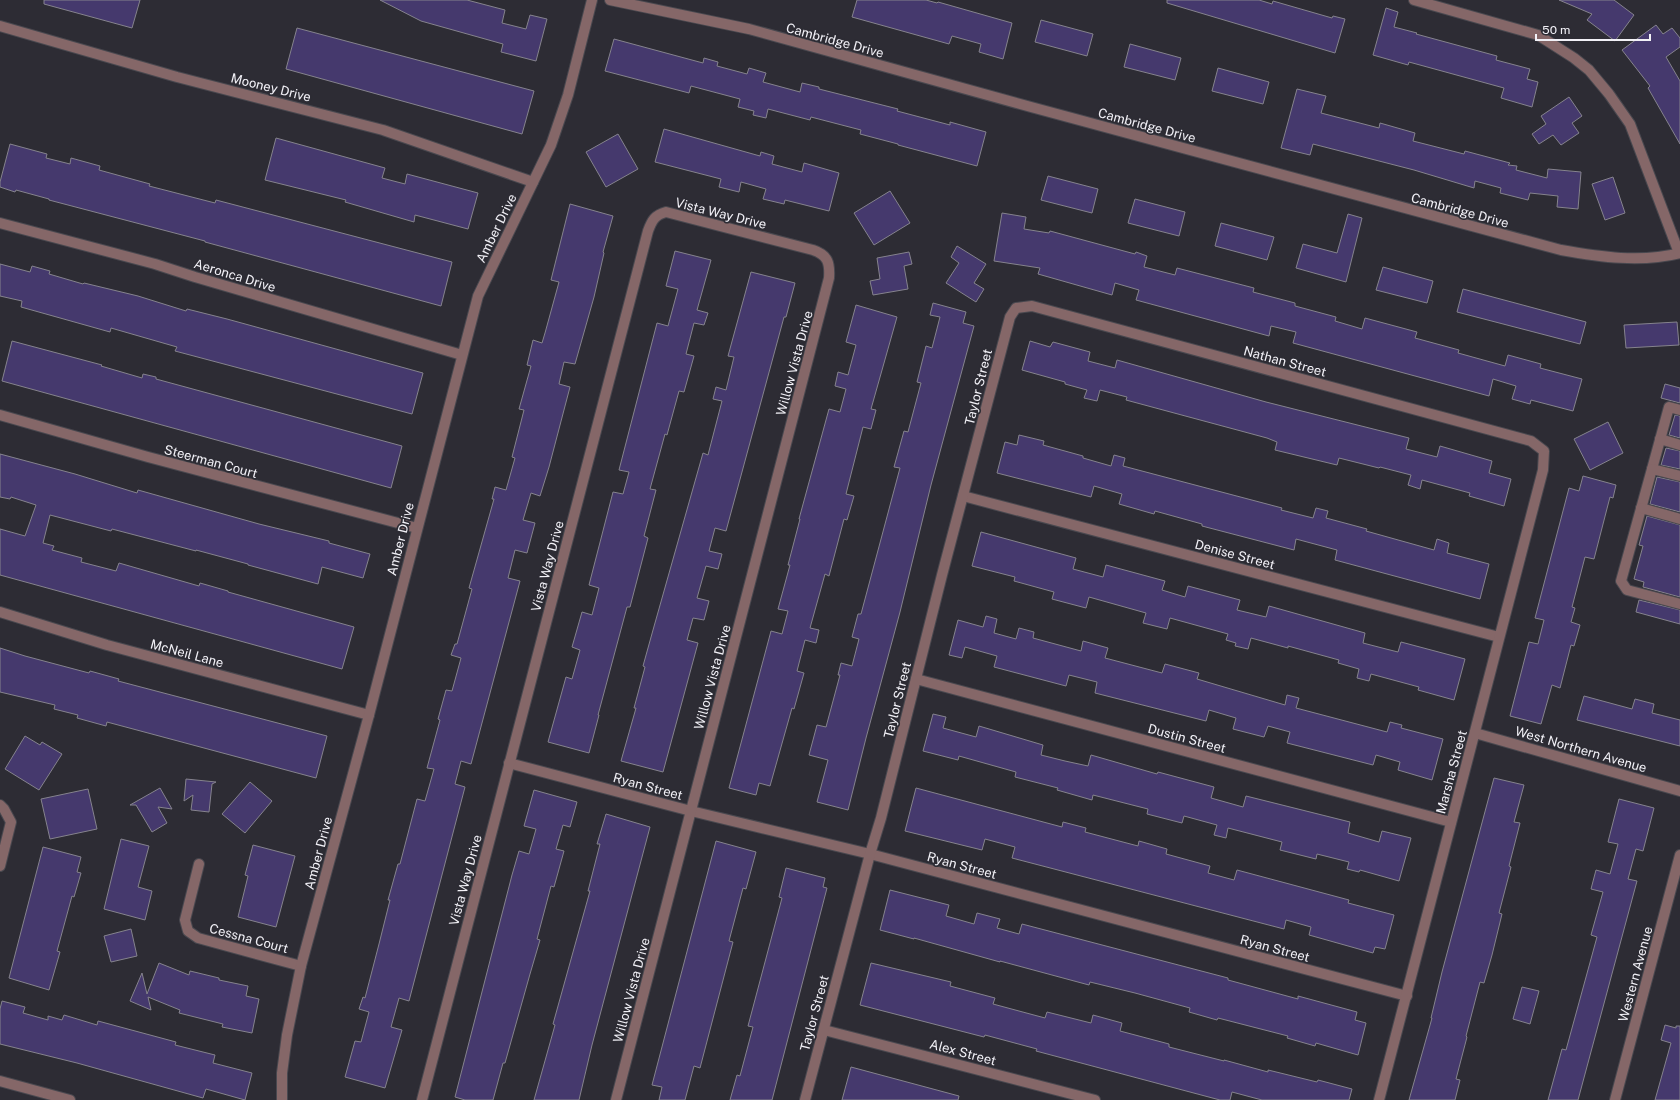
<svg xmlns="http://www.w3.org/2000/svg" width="1680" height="1100" viewBox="0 0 1680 1100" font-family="'Public Sans',sans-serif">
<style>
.building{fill:#45396d;stroke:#85838d}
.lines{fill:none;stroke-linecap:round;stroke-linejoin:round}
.minor-casing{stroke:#49484f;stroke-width:12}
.minor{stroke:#856768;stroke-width:10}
.labels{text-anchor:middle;stroke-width:3.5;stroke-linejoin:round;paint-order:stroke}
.street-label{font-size:13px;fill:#f2f1f7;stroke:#2d2c34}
</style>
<rect width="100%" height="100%" fill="#2d2c34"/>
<g class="building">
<polygon points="44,0 140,0 132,28 44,4"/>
<polygon points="380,0 467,0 505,10 502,23 526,29 530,15 547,19 536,61 501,52 503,44 421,21"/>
<polygon points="857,0 926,0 937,3 938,2 1012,23 1003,59 979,52 981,44 952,36 949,44 852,17"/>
<polygon points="1167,0 1259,0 1272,4 1273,1 1332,18 1333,16 1345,19 1335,53 1167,3"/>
<polygon points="1559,0 1614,0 1634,15 1615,41 1587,20 1592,14"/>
<polygon points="1386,8 1398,12 1394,27 1417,33 1416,34 1497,56 1496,60 1530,69 1527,79 1538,82 1532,107 1501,98 1504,88 1409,62 1408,65 1373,55"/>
<polygon points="1041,20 1093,34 1087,56 1035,42"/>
<polygon points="1656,25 1663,34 1672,28 1680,38 1680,47 1666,57 1680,81 1680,144 1648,88 1650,86 1622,50"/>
<polygon points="297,28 534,91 522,134 286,69"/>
<polygon points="614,39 703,63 704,58 718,62 717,66 747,74 749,68 766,73 763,82 800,92 802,83 819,87 819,89 898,109 897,111 950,125 950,122 986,132 977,166 898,145 898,144 860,134 861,130 811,117 810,120 768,109 766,118 753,115 754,111 738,107 740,99 691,86 689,93 605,71"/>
<polygon points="1130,44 1181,58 1175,80 1124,67"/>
<polygon points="1218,68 1269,82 1263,104 1212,91"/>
<polygon points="1297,89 1326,96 1321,113 1379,128 1380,123 1415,133 1413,141 1464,154 1465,151 1510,163 1508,165 1517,166 1516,170 1547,178 1548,169 1581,172 1578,209 1557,207 1558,196 1530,193 1528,200 1500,193 1501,188 1475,181 1474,188 1414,170 1313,144 1310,155 1281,148"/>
<polygon points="1569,97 1582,116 1572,123 1579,133 1561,145 1553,135 1539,144 1532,134 1546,124 1541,116"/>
<polygon points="664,129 760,156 761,152 774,156 772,164 802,172 804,163 839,173 829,211 785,200 784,204 763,199 766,189 741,182 739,192 719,187 721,179 655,162"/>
<polygon points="618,134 638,169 606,187 586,152"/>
<polygon points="276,138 385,168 382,178 405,184 407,174 478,193 468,229 415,215 414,222 345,202 346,200 265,180"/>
<polygon points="10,144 47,154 46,158 70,164 71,158 100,166 99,170 150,184 149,186 215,203 216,200 452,262 441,306 205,242 205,241 87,210 49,200 49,199 16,190 15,192 0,187 0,182"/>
<polygon points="1048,176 1098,189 1092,213 1041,200"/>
<polygon points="1613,177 1625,213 1605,220 1592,184"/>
<polygon points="890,191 910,223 874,245 854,213"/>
<polygon points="1135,199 1185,212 1179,236 1128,223"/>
<polygon points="570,204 613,216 603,252 604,253 594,297 575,364 564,362 559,384 570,387 549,467 540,496 531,493 523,520 535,523 527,553 515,550 508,578 520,581 471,764 461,761 455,784 465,787 409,1001 399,998 391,1027 402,1030 385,1088 345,1077 355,1041 361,1042 369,1012 359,1009 363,997 365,998 379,944 390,900 388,900 398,864 400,864 417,799 425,801 434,769 427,768 440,720 438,719 446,690 452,691 461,658 451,655 455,644 457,644 472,589 469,588 494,499 492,499 495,487 506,490 515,458 512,457 524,410 519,409 531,366 527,365 533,340 542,343 545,333 559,282 551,280"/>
<polygon points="1002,213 1026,217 1024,229 1049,233 1050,231 1135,254 1136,252 1147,256 1144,267 1175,275 1177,268 1254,288 1253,292 1295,303 1295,306 1336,317 1335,321 1362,329 1365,318 1417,332 1415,338 1459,350 1458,353 1505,366 1508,355 1541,364 1540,368 1582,379 1573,411 1531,400 1530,404 1512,399 1516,386 1493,379 1489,396 1293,343 1296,332 1271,326 1269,336 1136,300 1139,290 1115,283 1112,295 1038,274 1040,268 994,261"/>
<polygon points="1348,214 1362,218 1346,282 1296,268 1303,244 1337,253"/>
<polygon points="1221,223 1274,237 1267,260 1215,246"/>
<polygon points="957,246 986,264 974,283 984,289 976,302 946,283 959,263 951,257"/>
<polygon points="675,251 711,260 697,310 708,313 704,325 694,323 686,354 694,356 684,392 679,391 667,435 665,434 650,489 656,490 644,536 648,538 630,607 627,607 598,715 599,715 589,753 548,742 566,677 572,679 580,650 572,647 582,612 592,615 599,588 589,585 613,492 623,494 629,472 619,470 657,323 668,326 678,289 666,286"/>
<polygon points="909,252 912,264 904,266 908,289 873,295 870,281 880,279 877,258"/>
<polygon points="0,264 30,272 32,266 50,271 49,274 83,284 84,283 138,296 186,311 187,309 227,319 423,373 412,414 175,351 177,347 111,328 110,332 21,307 22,301 0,296"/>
<polygon points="1383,267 1433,281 1427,303 1376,290"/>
<polygon points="751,272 795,283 786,317 784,317 726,531 715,528 709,551 722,554 718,569 706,566 697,598 709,601 704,620 693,618 687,640 698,643 663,772 621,761 636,708 634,708 645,667 643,666 653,630 703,453 708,455 722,401 713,399 716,387 726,390 734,357 728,356"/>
<polygon points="1463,289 1586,322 1580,344 1457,312"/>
<polygon points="933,303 966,312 963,323 974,326 931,485 900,612 866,738 848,810 817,802 828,760 809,755 817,725 826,727 840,675 838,675 841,663 852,666 859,639 852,637 858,614 861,614 900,468 894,467 904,431 908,432 921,383 917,382 926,346 932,348 940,317 930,315"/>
<polygon points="856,305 897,317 871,409 876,410 871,429 863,427 846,494 854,496 847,520 844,519 829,576 825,574 810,628 819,630 816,643 805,640 797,671 804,673 794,709 792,708 770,786 759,783 756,795 729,788 771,631 782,634 788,611 778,609 790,565 788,565 800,519 799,519 829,409 840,412 846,389 835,386 838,372 848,375 856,345 846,342"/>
<polygon points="1677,322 1679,345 1626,348 1624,325"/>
<polygon points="12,341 102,365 101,366 142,378 143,374 156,377 156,379 402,446 391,488 2,381"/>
<polygon points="1030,341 1050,347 1053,342 1090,352 1088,361 1115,368 1117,360 1266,402 1409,438 1406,449 1437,457 1440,446 1492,461 1489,473 1511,479 1504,506 1469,496 1470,493 1422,480 1420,489 1408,485 1411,475 1380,467 1379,468 1339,458 1337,465 1275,450 1277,442 1267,438 1126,400 1127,397 1100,390 1097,401 1084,398 1087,390 1065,384 1065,382 1022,370"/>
<polygon points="1665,384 1680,388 1680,403 1661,398"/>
<polygon points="1675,415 1680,416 1680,438 1669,435"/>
<polygon points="1608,422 1623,453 1590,470 1574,439"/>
<polygon points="1019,435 1044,441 1043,445 1083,456 1083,458 1111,466 1114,455 1125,458 1123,466 1282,508 1281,510 1313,518 1316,508 1328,511 1326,518 1367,529 1366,531 1434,550 1437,539 1449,543 1447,553 1489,564 1480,599 1335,560 1337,550 1296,539 1294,550 1202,526 1202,524 1155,511 1154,514 1119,504 1122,494 1094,486 1091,497 997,473 1005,442 1017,445"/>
<polygon points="1666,448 1680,451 1680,469 1661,465"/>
<polygon points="0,454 75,474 137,493 138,490 259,524 329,541 329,543 370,554 363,578 322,567 318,584 248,565 248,564 196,550 196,551 112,529 111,531 50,515 43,543 54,546 52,550 82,558 81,562 116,571 119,563 199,586 200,583 228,591 228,592 354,627 342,669 0,575 0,529 25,536 36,505 11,497 10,499 0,497"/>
<polygon points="1583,476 1616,485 1613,498 1610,497 1594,559 1585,557 1572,607 1575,608 1571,622 1580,625 1574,646 1571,645 1560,688 1552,685 1541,724 1510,716 1529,642 1538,644 1544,620 1535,618 1569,488 1579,491"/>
<polygon points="1657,477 1680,482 1680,512 1650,504"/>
<polygon points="1647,516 1680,525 1680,597 1643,587 1644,582 1634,579 1643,546 1639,545"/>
<polygon points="981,532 1076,558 1073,569 1103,577 1106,565 1165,581 1162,590 1185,597 1188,586 1240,600 1237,610 1266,617 1269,606 1365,633 1363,643 1386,649 1398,652 1401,642 1465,659 1454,700 1418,690 1419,687 1371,674 1369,681 1357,678 1359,669 1338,663 1339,660 1288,646 1288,648 1251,638 1248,649 1235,646 1236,643 1226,640 1228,634 1170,618 1167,629 1143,623 1146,613 1089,597 1086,608 1052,599 1054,592 1014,581 1015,577 972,566"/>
<polygon points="1639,600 1680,610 1680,624 1636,612"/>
<polygon points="986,616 997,619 994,633 1016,639 1019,628 1034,632 1033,638 1081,651 1083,641 1108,648 1105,658 1162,673 1165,664 1199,673 1197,679 1285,705 1287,695 1299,698 1296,708 1387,732 1390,722 1402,725 1401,728 1443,739 1432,780 1398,770 1400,762 1376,755 1373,765 1287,743 1290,732 1268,726 1264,737 1233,729 1236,718 1209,710 1206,721 1095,693 1097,682 1069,675 1066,686 994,667 997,656 965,647 962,658 949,655 958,620 983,627"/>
<polygon points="0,648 25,656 89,673 90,671 119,679 118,681 327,736 316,778 107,722 106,726 77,718 78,715 54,709 55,705 0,692"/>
<polygon points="1584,696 1632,709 1635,699 1654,704 1652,713 1680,720 1680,746 1577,720"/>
<polygon points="933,714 946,717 943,728 976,737 979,726 1043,745 1041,755 1065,761 1088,766 1091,755 1157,774 1158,772 1214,787 1211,798 1243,807 1246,796 1350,822 1348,833 1379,842 1382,831 1411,838 1399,881 1360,870 1359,872 1347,869 1349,862 1317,854 1316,859 1280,850 1282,842 1228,828 1226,838 1214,835 1217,825 1184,816 1182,823 1147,814 1148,809 1093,795 1092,800 1057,790 1058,788 1015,777 1016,772 959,756 958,760 923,751"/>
<polygon points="25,736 40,745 42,742 62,754 39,790 5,769"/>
<polygon points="1494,778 1524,785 1514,822 1520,823 1509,866 1511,867 1499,913 1502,914 1492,955 1484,983 1480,982 1466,1036 1467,1037 1456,1079 1460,1080 1455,1100 1409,1100 1432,1018 1431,1018 1442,972"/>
<polygon points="186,779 216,782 212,784 209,812 191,810 193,795 184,801"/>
<polygon points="250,782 272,801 245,833 222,814"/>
<polygon points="160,788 172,809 158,807 167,823 152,832 136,805 130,805"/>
<polygon points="916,788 1062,827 1063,822 1086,828 1085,832 1138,846 1139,841 1167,849 1166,854 1210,866 1208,873 1234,880 1237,870 1349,900 1348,903 1394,915 1385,949 1375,947 1373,953 1309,935 1311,927 1286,920 1284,929 1012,858 1015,847 985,839 982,850 905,831"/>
<polygon points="88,789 97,829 50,839 41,799"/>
<polygon points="534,790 577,802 570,827 563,825 556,849 564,851 554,887 551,886 537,939 540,940 530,974 505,1063 503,1063 493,1100 465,1100 455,1097 512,875 519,851 529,854 536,829 524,826"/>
<polygon points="1619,799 1654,808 1643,851 1636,849 1628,879 1637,881 1578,1100 1548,1100 1562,1049 1566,1050 1597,937 1591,935 1603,892 1591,889 1596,870 1610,874 1618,844 1608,842"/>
<polygon points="606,814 650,827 592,1045 579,1100 534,1100 555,1025 553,1024 590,891 588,891 600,844 597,844"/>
<polygon points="121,839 149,846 138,887 152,891 145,920 104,909"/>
<polygon points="716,841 756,852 746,889 743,888 729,941 733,942 700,1068 694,1066 685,1100 659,1100 662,1087 652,1085"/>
<polygon points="253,845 295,856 276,927 238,917 248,876 245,875"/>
<polygon points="43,847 81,857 77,872 81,873 74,897 72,896 57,951 60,952 49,990 9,978"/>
<polygon points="786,868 825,878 823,887 827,888 772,1100 730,1100 737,1075 740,1076 753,1027 748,1026 782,898 779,897"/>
<polygon points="890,890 949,905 946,916 974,924 977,913 1000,919 997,928 1019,934 1022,924 1228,978 1228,980 1298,999 1298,996 1357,1012 1355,1020 1366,1023 1358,1055 1316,1043 1315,1046 1287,1038 1288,1036 1218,1018 1217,1020 1189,1012 1190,1008 1135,993 1090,982 1089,985 1000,961 1000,962 914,938 914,939 880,930"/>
<polygon points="131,929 137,956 111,962 104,936"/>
<polygon points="159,963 189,975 190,971 219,978 219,980 248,986 246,996 259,999 252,1033 222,1027 223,1024 179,1013 180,1010 148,997 151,1010 130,1001 142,973 147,994"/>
<polygon points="871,963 951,982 950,986 995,998 993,1004 1045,1018 1047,1012 1091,1023 1093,1015 1122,1023 1120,1031 1169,1044 1169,1047 1224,1061 1224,1060 1268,1072 1268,1070 1317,1082 1318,1080 1352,1089 1349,1100 1262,1100 1232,1092 1230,1100 1220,1100 1036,1051 1037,1049 985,1035 984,1037 860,1005"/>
<polygon points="1522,987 1539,991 1530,1024 1513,1019"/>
<polygon points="2,1001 25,1007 23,1013 48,1020 48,1016 62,1020 64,1015 97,1025 98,1021 176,1042 175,1045 215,1055 213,1063 252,1073 245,1100 206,1089 203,1098 77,1063 0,1044 0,1009"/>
<polygon points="1665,1025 1676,1028 1676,1026 1680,1026 1680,1100 1655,1100 1671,1043 1661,1040"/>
<polygon points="851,1067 959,1096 958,1100 842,1100"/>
</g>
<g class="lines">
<defs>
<g id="minor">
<path d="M610 0 749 29 1031 107 1561 250C1600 257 1641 263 1680 253"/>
<polyline points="1414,0 1538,35 1574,58 1589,70 1609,94 1630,124 1679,253"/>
<polyline points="0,26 177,77 383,130 533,182"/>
<polyline points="0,223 155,264 195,277 462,355"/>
<polyline points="0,415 148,457 417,528"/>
<polyline points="1660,439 1680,445"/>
<polyline points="1652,469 1669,407 1680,410"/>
<polyline points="1680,476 1652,469 1621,581 1627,590 1680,604"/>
<polyline points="963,496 1499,637"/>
<polyline points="1641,508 1680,519"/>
<polyline points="0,612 107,645 369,715"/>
<polyline points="916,679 1451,822"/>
<polyline points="1475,733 1680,791"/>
<polyline points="509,763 691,811 870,854 1407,996"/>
<polyline points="0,805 4,809 11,822 0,866"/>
<polyline points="199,864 185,920 188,931 198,938 301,966"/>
<polyline points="824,1030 1095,1100"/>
<polyline points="0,1081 70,1100"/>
<polyline points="282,1100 282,1073 287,1035 301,966 369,715 478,296 551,145 568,95 592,0"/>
<path d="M422 1100 648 231C652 220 655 215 666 212L813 250C828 255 830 263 829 278L616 1100"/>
<polyline points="805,1100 870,854 881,818 942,575 1010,317 1016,308 1032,306 1531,441 1544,451 1543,470 1379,1100"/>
<polyline points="1615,1100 1680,855"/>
</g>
</defs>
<use href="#minor" class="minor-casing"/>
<use href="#minor" class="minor"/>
</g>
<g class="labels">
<g class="street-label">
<text transform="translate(835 40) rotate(15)" y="5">Cambridge Drive</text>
<text transform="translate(271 87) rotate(14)" y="5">Mooney Drive</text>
<text transform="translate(1147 125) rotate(15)" y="5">Cambridge Drive</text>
<text transform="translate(1460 210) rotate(15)" y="5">Cambridge Drive</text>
<text transform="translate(721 213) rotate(14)" y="5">Vista Way Drive</text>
<text transform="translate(496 228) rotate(-64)" y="5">Amber Drive</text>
<text transform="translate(235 275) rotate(17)" y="5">Aeronca Drive</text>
<text transform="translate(1285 361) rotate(15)" y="5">Nathan Street</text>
<text transform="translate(794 363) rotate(-75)" y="5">Willow Vista Drive</text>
<text transform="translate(978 387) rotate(-76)" y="5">Taylor Street</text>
<text transform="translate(211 461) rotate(15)" y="5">Steerman Court</text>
<text transform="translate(400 539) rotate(-76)" y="5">Amber Drive</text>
<text transform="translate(1235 554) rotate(15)" y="5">Denise Street</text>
<text transform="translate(547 566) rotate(-75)" y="5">Vista Way Drive</text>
<text transform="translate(187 653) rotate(15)" y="5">McNeil Lane</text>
<text transform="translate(712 677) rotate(-75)" y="5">Willow Vista Drive</text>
<text transform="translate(897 700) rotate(-76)" y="5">Taylor Street</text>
<text transform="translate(1187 738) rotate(15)" y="5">Dustin Street</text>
<text transform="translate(1581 749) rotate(16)" y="5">West Northern Avenue</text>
<text transform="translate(1451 772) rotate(-75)" y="5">Marsha Street</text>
<text transform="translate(648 786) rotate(15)" y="5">Ryan Street</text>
<text transform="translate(318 853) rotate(-75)" y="5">Amber Drive</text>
<text transform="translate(962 865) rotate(15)" y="5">Ryan Street</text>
<text transform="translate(465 880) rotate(-75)" y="5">Vista Way Drive</text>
<text transform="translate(249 938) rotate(15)" y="5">Cessna Court</text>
<text transform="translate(1275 948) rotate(15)" y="5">Ryan Street</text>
<text transform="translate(1635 974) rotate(-75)" y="5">Western Avenue</text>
<text transform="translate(631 990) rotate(-75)" y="5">Willow Vista Drive</text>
<text transform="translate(814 1013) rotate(-75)" y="5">Taylor Street</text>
<text transform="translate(963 1052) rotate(15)" y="5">Alex Street</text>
</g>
</g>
<path d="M1536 34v6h114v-6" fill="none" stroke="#f2f1f7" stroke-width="2"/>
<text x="1542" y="34" font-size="12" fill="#f2f1f7" stroke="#2d2c34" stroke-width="3" paint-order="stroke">50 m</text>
</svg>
